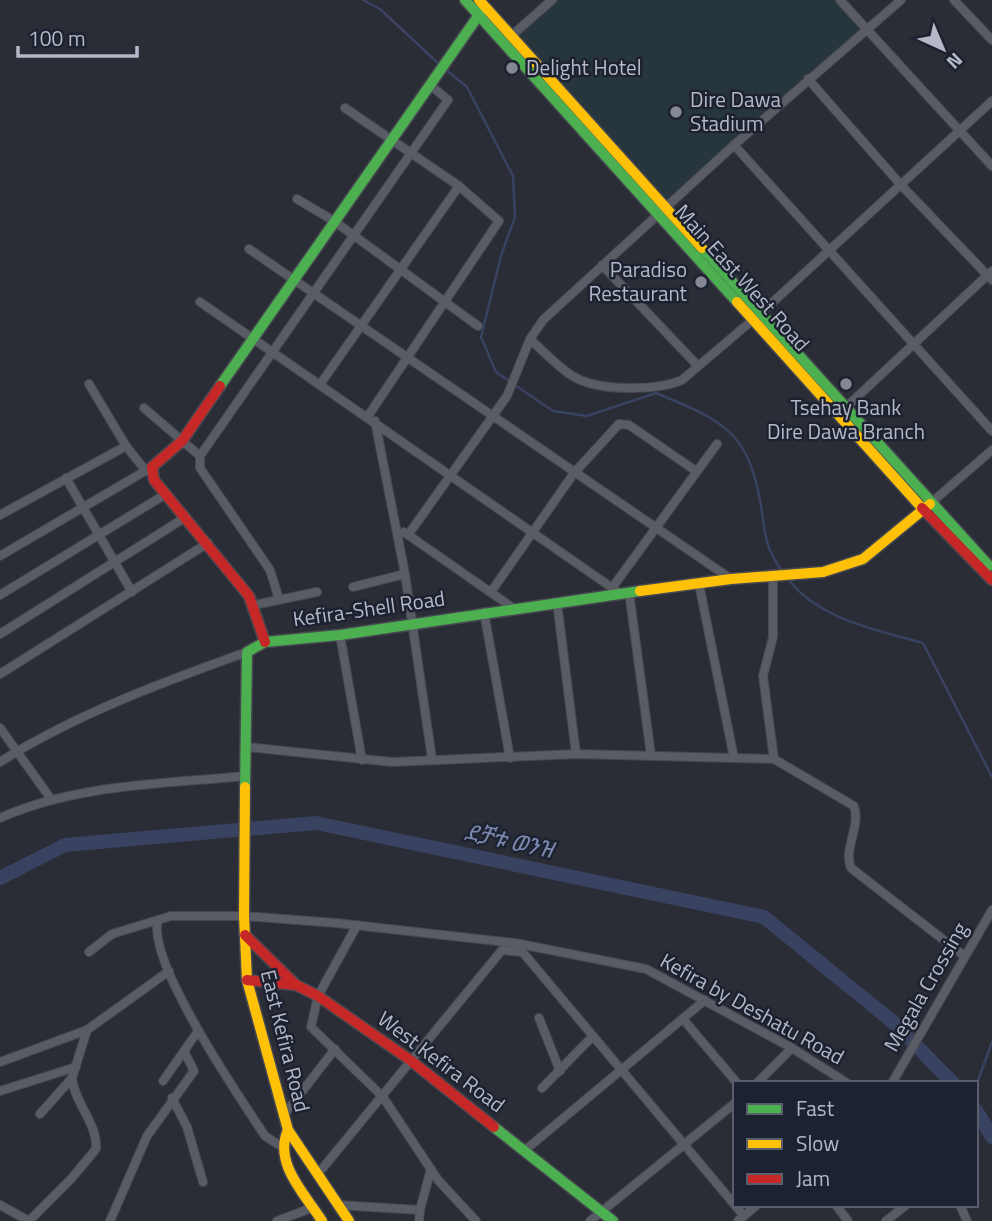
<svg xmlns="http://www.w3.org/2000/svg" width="992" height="1221" viewBox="0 0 992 1221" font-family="'Titillium Web','Noto Sans Ethiopic',sans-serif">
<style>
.green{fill:#27353c}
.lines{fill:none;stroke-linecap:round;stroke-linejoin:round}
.stream{stroke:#394260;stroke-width:2.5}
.river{stroke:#394260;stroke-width:14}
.street-casing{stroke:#464850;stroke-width:10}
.fast-casing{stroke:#464850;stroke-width:13}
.slow-casing{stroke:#464850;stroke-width:13}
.jam-casing{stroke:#464850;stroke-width:13}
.street{stroke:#595c65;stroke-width:8}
.fast{stroke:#4caf50;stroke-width:10}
.slow{stroke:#ffc107;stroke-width:10}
.jam{stroke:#c62828;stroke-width:10}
.poi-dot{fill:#848794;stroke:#1d2231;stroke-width:2.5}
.labels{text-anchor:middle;stroke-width:5;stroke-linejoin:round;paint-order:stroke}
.poi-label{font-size:21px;fill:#b4b8c7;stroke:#1d2231;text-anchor:start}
.street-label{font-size:21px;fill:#b4b8c7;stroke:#1d2231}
.water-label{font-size:23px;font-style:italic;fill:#7c88ae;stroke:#1d2231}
</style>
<rect width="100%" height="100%" fill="#2a2d36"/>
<polygon class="green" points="552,0 840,0 867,29 668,209 511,36"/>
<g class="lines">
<g class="stream">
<polyline points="363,0 380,9 440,65"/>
<path d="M445 69 467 87 513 176 515 217 501 256 481 337 496 372 553 411 587 416 656 393C721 420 749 430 761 506 765 533 765 548 782 571"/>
<path d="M788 579C818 619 877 630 923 643L992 777"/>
<polyline points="976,1086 992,1042"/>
</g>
<g class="river">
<polyline points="0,878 65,845 316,823 764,917 894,1023 953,1083"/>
<polyline points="976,1110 992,1137"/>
</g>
<defs>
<g id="street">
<polyline points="840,0 992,166"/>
<polyline points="954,0 992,40"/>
<polyline points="510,37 552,0"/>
<polyline points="808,79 901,185 992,280"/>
<polyline points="345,108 459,186 499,221 368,416"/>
<polyline points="734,145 992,431"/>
<polyline points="297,199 334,221 478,326"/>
<polyline points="249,249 731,579"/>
<polyline points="602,265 698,366"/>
<polyline points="200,302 621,594"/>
<path d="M530 339C543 351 556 365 571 375 596 392 656 391 682 380L762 312 992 101"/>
<polyline points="321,383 459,186"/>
<polyline points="89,384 126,446 146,471"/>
<polyline points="144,408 200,456"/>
<polyline points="843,410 992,271"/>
<polyline points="375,421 405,574 432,759"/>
<polyline points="66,478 132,592"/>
<polyline points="932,502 992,450"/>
<polyline points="0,515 126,446"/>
<polyline points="404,532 513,608"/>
<polyline points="408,535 507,396 530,339 543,320 734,145 901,0"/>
<polyline points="0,556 152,467"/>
<polyline points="773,576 773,637 763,676 774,759"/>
<polyline points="699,584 734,758"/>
<polyline points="353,587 405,574"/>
<polyline points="612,588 717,444"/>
<polyline points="491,592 574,473 619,424 629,425 696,471"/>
<polyline points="629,592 651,755"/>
<polyline points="0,595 166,494"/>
<polyline points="279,599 270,570 200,468 200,456 448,100 429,84"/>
<polyline points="557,602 576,754"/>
<polyline points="254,605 317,592"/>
<polyline points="484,612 510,758"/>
<polyline points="0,634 186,517"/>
<polyline points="340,635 362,760"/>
<polyline points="0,674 208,543"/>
<polyline points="0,728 51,799"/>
<path d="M246 747 392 762 576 754 774 759 854 806C861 827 843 849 851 868L963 955"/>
<path d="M0 762C76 714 163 682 247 652"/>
<path d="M0 818C76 784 164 784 246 776"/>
<path d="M158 920C146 961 240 1098 265 1136L282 1147"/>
<polyline points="357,925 318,996 311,1027 383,1097 438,1180 476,1221"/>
<polyline points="515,943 744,1216"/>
<polyline points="89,952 112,934 171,916 244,916 336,923 515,943 646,969 792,1048 847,1083"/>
<polyline points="539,1018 560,1071"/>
<polyline points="683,1019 737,1083"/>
<polyline points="0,1062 87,1030"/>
<polyline points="163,1081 198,1031"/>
<polyline points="757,1083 792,1048"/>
<polyline points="892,1083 992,910"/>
<polyline points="542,1088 592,1037"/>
<polyline points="0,1091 76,1067"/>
<polyline points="172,1098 187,1127 203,1182"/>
<polyline points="40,1114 72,1078 87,1030 169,971"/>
<polyline points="283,1116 335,1049"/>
<polyline points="524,1151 705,1000"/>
<polyline points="317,1175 502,950 521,952"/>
<polyline points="0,1205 29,1221"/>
<polyline points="338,1205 420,1210 431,1169"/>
<polyline points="836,1205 848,1221"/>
<polyline points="960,1205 967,1221"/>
<path d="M29 1221 71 1179 96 1149C98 1124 74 1102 72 1078"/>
<polyline points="110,1221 147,1136 194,1071 184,1051"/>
<polyline points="277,1221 314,1207"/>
<polyline points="419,1221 420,1210"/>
<polyline points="590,1221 735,1103"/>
<polyline points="738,1221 757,1205"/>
<polyline points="886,1221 906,1205"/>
</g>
<g id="fast">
<polyline points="465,0 737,302"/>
<polyline points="702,248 989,566"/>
<polyline points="220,386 483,9"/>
<polyline points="245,787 247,652 265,642 340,635 640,591"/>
<polyline points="494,1127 613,1221"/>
</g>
<g id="slow">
<polyline points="479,0 702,248"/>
<polyline points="737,302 922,508"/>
<polyline points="640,591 731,579 823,572 863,559 930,504"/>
<polyline points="245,787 244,916 247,980 288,1130 349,1221"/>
<path d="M288 1130C273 1163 305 1194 322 1221"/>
</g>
<g id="jam">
<polyline points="220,386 182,441 152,467 154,480 249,596 265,642"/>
<polyline points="922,508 992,580"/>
<polyline points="245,935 296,985 318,996 410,1060 494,1127"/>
<polyline points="247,980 296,985"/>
</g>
</defs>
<use href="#street" class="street-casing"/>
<use href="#fast" class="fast-casing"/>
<use href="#slow" class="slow-casing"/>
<use href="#jam" class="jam-casing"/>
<use href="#street" class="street"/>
<use href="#fast" class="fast"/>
<use href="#slow" class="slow"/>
<use href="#jam" class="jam"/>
</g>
<g class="poi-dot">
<circle cx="512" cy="68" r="7"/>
<circle cx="676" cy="112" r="7"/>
<circle cx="701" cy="282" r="7"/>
<circle cx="846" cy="384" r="7"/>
</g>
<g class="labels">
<g class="poi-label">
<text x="526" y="75">Delight Hotel</text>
<text x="690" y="107">Dire Dawa<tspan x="690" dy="24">Stadium</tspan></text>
<text x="687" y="277" text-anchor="end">Paradiso<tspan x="687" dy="24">Restaurant</tspan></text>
<text x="846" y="415" text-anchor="middle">Tsehay Bank<tspan x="846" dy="24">Dire Dawa Branch</tspan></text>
</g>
<g class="street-label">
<text transform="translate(742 278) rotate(48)" y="7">Main East West Road</text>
<text transform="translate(369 609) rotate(-8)" y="7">Kefira-Shell Road</text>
<text transform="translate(926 987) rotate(-60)" y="7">Megala Crossing</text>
<text transform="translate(752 1009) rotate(29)" y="7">Kefira by Deshatu Road</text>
<text transform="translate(285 1041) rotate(76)" y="7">East Kefira Road</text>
<text transform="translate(441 1062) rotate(37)" y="7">West Kefira Road</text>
</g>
<g class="water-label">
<text transform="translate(509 841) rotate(12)" y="8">ደቻቱ ወንዝ</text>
</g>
</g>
<rect x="733" y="1081" width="245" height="126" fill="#1d2231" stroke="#595e6d" stroke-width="2"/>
<rect x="747" y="1104" width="35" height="10" fill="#4caf50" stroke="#595e6d" stroke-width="2"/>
<text x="796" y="1116" font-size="21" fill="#b4b8c7">Fast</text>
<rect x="747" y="1139" width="35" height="10" fill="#ffc107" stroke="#595e6d" stroke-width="2"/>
<text x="796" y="1151" font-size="21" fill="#b4b8c7">Slow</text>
<rect x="747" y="1174" width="35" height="10" fill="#c62828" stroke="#595e6d" stroke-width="2"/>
<text x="796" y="1186" font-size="21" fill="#b4b8c7">Jam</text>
<g transform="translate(943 49) rotate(136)" stroke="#1d2231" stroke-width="5" paint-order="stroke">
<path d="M0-5L12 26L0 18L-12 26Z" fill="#b4b8c7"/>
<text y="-10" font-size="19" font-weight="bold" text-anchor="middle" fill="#b4b8c7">N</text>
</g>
<path d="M18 46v10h119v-10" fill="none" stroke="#b4b8c7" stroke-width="3.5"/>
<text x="28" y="46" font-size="21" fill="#b4b8c7" stroke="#1d2231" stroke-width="5" paint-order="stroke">100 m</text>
</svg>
